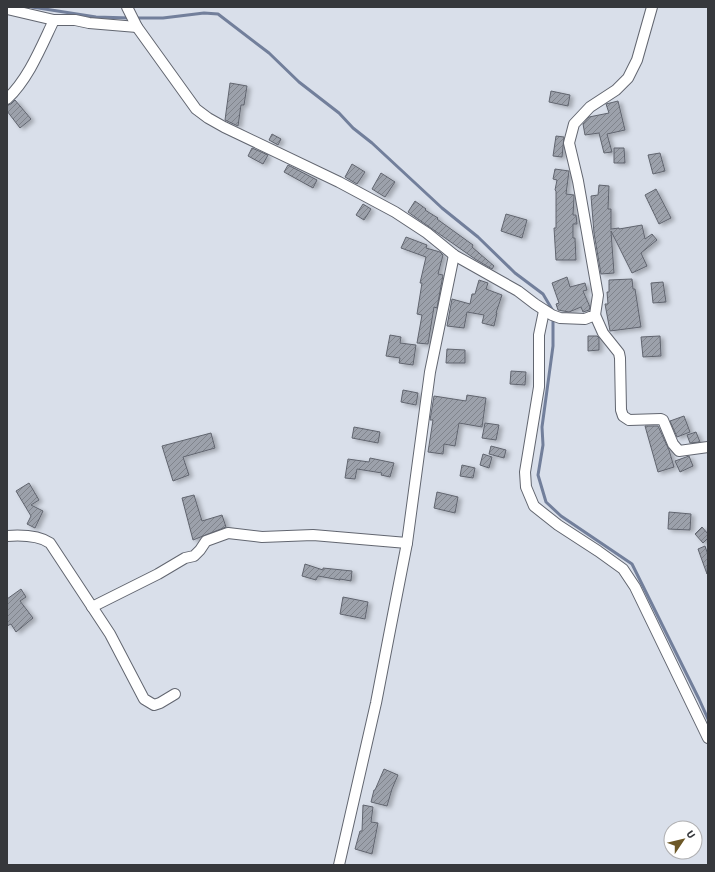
<svg xmlns="http://www.w3.org/2000/svg" width="715" height="872" viewBox="0 0 715 872" font-family="'Source Sans 3',sans-serif">
<style>
.lines{fill:none;stroke-linecap:round;stroke-linejoin:round}
.stream{stroke:#727f9b;stroke-width:3}
.building{fill:url(#building-hatch);stroke:#61656f;filter:url(#shadow)}
.minor-casing{stroke:#626670;stroke-width:12}
.minor{stroke:#fff;stroke-width:10}
</style>
<defs>
<pattern id="building-hatch" width="6" height="6" patternUnits="userSpaceOnUse"><rect width="6" height="6" fill="#9ca1ab"/><path d="M-1 1l2-2M0 6l6-6M5 7l2-2" fill="none" stroke="#80848c"/></pattern>
<filter id="shadow"><feDropShadow dx="3.5" dy="2" stdDeviation="2" flood-color="#0004"/></filter>
</defs>
<rect width="100%" height="100%" fill="#d9dfea"/>
<g class="lines">
<g class="stream">
<polyline points="32,7 96,17 130,18"/>
<polyline points="135,18 163,18 204,13 218,14 269,53 299,82 339,113 353,128 372,143 442,208 478,237 515,273 543,294 553,311"/>
<polyline points="553,317 553,346 542,427 543,445 538,475 546,502 561,516 632,564 699,699 708,719"/>
</g>
</g>
<g class="building">
<polygon points="230,83 247,86 244,105 241,105 238,126 225,120"/>
<polygon points="551,91 570,95 568,106 549,102"/>
<polygon points="15,100 31,119 20,128 7,111 7,105 11,104"/>
<polygon points="618,101 625,130 607,134 612,152 604,153 599,133 585,135 583,124 589,117 609,113 606,104"/>
<polygon points="272,134 281,139 278,145 269,140"/>
<polygon points="556,136 564,137 562,157 553,156"/>
<polygon points="252,148 268,155 263,164 248,156"/>
<polygon points="614,148 624,148 625,163 614,163"/>
<polygon points="660,153 665,171 653,174 648,155"/>
<polygon points="352,164 365,172 357,184 345,177"/>
<polygon points="288,165 317,180 313,188 284,172"/>
<polygon points="555,169 569,171 566,194 574,195 574,197 573,215 576,215 577,224 573,224 573,238 575,238 576,260 556,260 554,228 556,228 556,191 555,190 557,180 553,179"/>
<polygon points="381,173 395,182 385,197 372,189"/>
<polygon points="599,185 609,186 608,209 611,209 611,229 619,228 619,229 642,225 645,239 652,234 657,240 641,253 647,266 632,273 611,231 614,273 601,274 594,233 591,196 598,195"/>
<polygon points="656,189 671,218 659,224 645,195"/>
<polygon points="415,201 426,209 425,210 438,218 437,219 473,245 472,247 494,266 492,269 475,259 408,212"/>
<polygon points="363,204 371,209 364,220 356,215"/>
<polygon points="506,214 527,220 522,238 501,231"/>
<polygon points="406,237 427,245 426,248 440,252 443,255 438,274 443,275 437,308 434,307 428,344 417,343 422,315 417,314 422,283 420,283 426,257 401,248"/>
<polygon points="567,277 570,287 585,283 587,290 583,291 590,307 589,310 583,312 581,307 569,312 558,310 556,304 559,303 552,283"/>
<polygon points="632,279 633,289 635,289 641,327 610,331 605,304 608,304 607,292 609,292 609,280"/>
<polygon points="479,280 488,283 486,289 502,295 496,313 497,313 494,326 482,323 484,315 467,312 464,328 447,326 452,299 470,304 472,294 475,294"/>
<polygon points="663,282 666,302 653,303 651,283"/>
<polygon points="390,335 401,337 400,343 416,345 413,365 399,363 400,358 386,356"/>
<polygon points="588,336 597,336 599,338 599,350 588,351"/>
<polygon points="660,336 661,356 643,357 641,337"/>
<polygon points="447,349 465,350 465,363 446,363"/>
<polygon points="511,371 526,372 525,385 510,384"/>
<polygon points="403,390 418,393 416,405 401,402"/>
<polygon points="467,395 486,398 482,427 459,423 455,446 444,444 443,454 428,452 433,420 430,420 434,396 466,401"/>
<polygon points="684,416 690,432 677,437 670,421"/>
<polygon points="485,423 499,425 496,440 482,438"/>
<polygon points="645,426 658,426 669,450 674,467 658,472"/>
<polygon points="354,427 380,432 378,443 352,438"/>
<polygon points="696,432 700,442 690,443 687,435"/>
<polygon points="211,433 215,448 183,457 189,475 173,481 162,446"/>
<polygon points="491,446 506,450 504,458 489,454"/>
<polygon points="483,454 492,457 489,468 480,465"/>
<polygon points="689,456 693,466 680,472 675,461"/>
<polygon points="370,458 394,463 390,477 381,475 382,473 357,469 355,479 345,478 348,459 369,462"/>
<polygon points="462,465 475,468 473,478 460,476"/>
<polygon points="29,483 39,500 31,505 43,511 35,528 27,524 31,516 16,491"/>
<polygon points="437,492 458,497 455,513 434,508"/>
<polygon points="194,495 202,521 222,515 226,527 193,540 182,498"/>
<polygon points="669,512 691,514 690,530 668,529"/>
<polygon points="702,527 708,534 708,538 703,543 695,534"/>
<polygon points="705,546 708,555 707,574 698,549"/>
<polygon points="305,564 323,570 323,568 352,571 351,581 340,579 340,580 318,576 316,580 302,576"/>
<polygon points="21,589 26,597 20,601 33,618 16,632 11,624 7,626 7,599"/>
<polygon points="343,597 368,602 365,619 340,614"/>
<polygon points="384,769 398,775 392,789 387,806 371,802 374,790 375,790"/>
<polygon points="363,805 373,807 371,822 378,823 372,854 355,849 360,831 362,831"/>
</g>
<g class="lines">
<defs>
<g id="minor">
<polyline points="127,7 137,27 196,109 208,118 224,127 339,182 395,212 427,233 454,255 518,291 535,304 552,315 560,318 585,319 595,315 598,295 578,181 569,143 574,124 590,107 616,90 628,78 637,60 652,7"/>
<polyline points="7,9 54,20"/>
<path d="M7 99C29 78 41 47 54 20H75L89 23 137 27"/>
<polyline points="544,311 539,335 539,387 525,472 526,487 534,506 558,525 598,551 623,569 635,587 708,738"/>
<polyline points="595,315 603,333 619,353 620,358 621,410 623,416 629,420 661,419 663,420 673,444 679,451 708,447"/>
<path d="M7 536C21 535 38 535 50 543L110 634 144 699 154 705 160 703 175 694"/>
<polyline points="92,607 158,574 185,558 194,556 200,550 206,541 228,533 262,537 313,535 407,543"/>
<polyline points="339,865 376,703 391,625 407,543 430,372 454,255"/>
</g>
</defs>
<use href="#minor" class="minor-casing"/>
<use href="#minor" class="minor"/>
</g>
<rect width="715" height="872" fill="none" stroke="#36383c" stroke-width="16"/>
<g transform="translate(683 840) rotate(55)"><circle r="19" fill="#ffffff" stroke="#afafb1"/>
<path d="M0-3L7 15L0 10L-7 15Z" fill="#6c5726"/>
<text y="-6" font-size="11" font-weight="bold" text-anchor="middle" fill="#36383c">U</text>
</g>
</svg>
